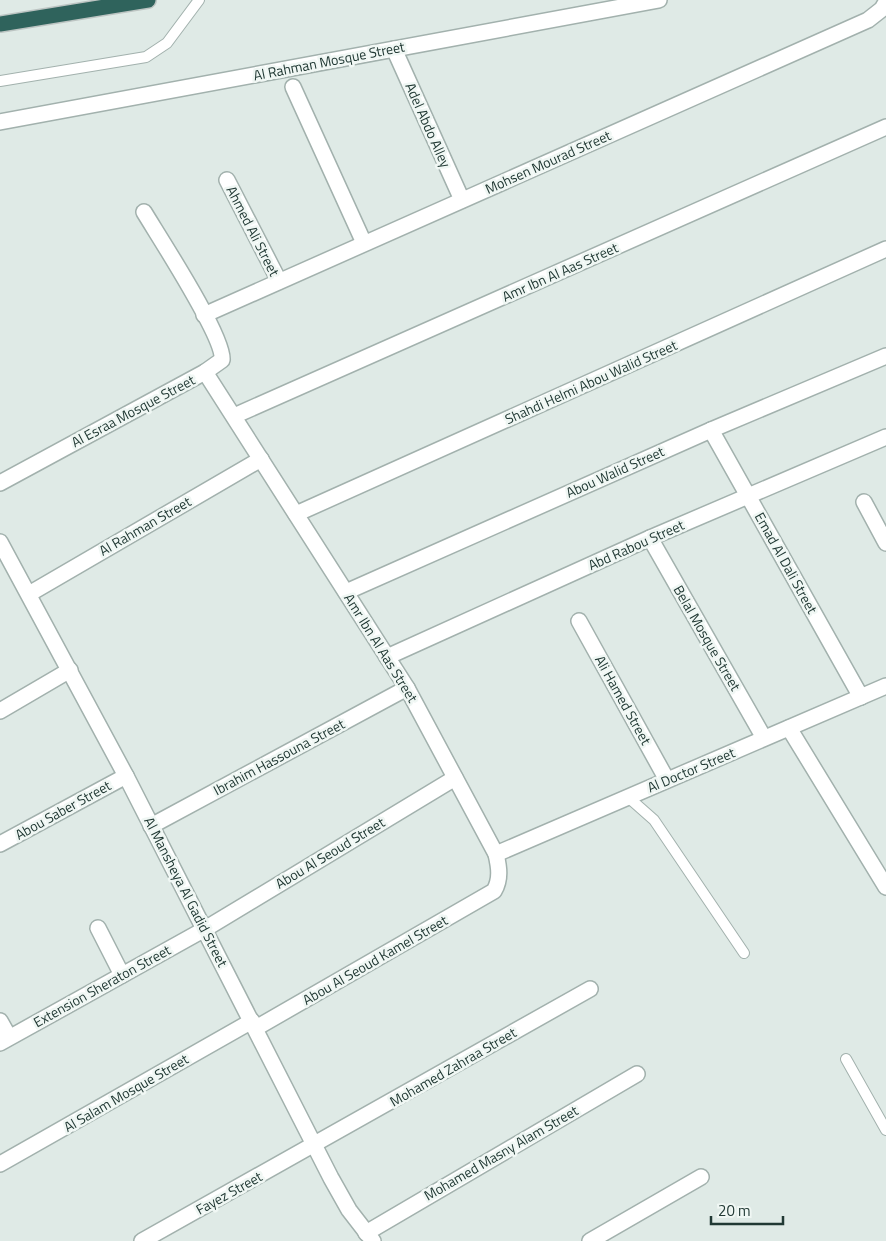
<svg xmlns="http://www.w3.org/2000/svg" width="886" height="1241" viewBox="0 0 886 1241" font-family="'Titillium Web',sans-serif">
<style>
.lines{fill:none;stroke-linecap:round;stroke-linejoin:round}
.service-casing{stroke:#a2b1ad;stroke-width:12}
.minor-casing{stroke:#a2b1ad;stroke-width:18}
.motorway-casing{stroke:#bcc4c2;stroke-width:18}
.service{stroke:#fff;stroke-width:10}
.minor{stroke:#fff;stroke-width:15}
.motorway{stroke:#2f635c;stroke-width:15}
.labels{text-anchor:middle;stroke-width:5;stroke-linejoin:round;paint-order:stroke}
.street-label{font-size:14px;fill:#213934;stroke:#f0f7f4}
</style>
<rect width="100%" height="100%" fill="#dfeae6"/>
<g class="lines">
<defs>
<g id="service">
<polyline points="0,81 146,57 167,43 199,0"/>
<polyline points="628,797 654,820 744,953"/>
<polyline points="846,1059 886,1130"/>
</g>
<g id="minor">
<polyline points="394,49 462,200"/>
<polyline points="293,87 364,243"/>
<polyline points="0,122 659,0"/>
<polyline points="227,180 279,281"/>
<polyline points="204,315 868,20 882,9 886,2"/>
<path d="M205 372 407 688 496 854C499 867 501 879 494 891L256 1028"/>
<polyline points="234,416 886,127"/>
<polyline points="711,430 861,697"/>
<path d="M0 483 205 372 222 360C225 338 159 237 144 212"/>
<polyline points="864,502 886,543"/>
<polyline points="296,514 886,249"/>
<polyline points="650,538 764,738"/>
<polyline points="0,542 126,776 331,1178 349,1210 373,1241"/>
<polyline points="346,592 711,430 886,356"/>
<polyline points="29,594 261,459"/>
<polyline points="579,621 667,780"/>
<polyline points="387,657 650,538 886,437"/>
<polyline points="0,711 70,670"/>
<polyline points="789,728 886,887"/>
<polyline points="151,826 407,688"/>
<polyline points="0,844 126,776"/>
<polyline points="496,854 886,686"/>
<polyline points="98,928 122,975"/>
<polyline points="0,1021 9,1037"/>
<polyline points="0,1043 205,929 455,778"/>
<polyline points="0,1164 252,1021"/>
<polyline points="366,1233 637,1074"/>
<polyline points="142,1241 590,989"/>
<polyline points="590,1241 701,1177"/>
</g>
<polyline id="motorway" points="0,24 148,0"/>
</defs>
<use href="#service" class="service-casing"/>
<use href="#minor" class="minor-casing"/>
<use href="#motorway" class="motorway-casing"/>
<use href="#service" class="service"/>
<use href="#minor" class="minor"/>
<use href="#motorway" class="motorway"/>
</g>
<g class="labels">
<g class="street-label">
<text transform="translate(329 61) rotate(-11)" y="5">Al Rahman Mosque Street</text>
<text transform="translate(428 125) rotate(66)" y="5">Adel Abdo Alley</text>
<text transform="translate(548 162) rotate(-24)" y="5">Mohsen Mourad Street</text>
<text transform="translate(253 231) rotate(63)" y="5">Ahmed Ali Street</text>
<text transform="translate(560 272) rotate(-24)" y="5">Amr Ibn Al Aas Street</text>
<text transform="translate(591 382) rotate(-24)" y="5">Shahdi Helmi Abou Walid Street</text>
<text transform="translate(133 411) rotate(-28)" y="5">Al Esraa Mosque Street</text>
<text transform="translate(615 472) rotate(-24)" y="5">Abou Walid Street</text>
<text transform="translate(145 526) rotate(-30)" y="5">Al Rahman Street</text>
<text transform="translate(636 545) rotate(-24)" y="5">Abd Rabou Street</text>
<text transform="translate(786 563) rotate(61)" y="5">Emad Al Dali Street</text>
<text transform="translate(707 638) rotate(60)" y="5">Belal Mosque Street</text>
<text transform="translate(381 648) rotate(58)" y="5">Amr Ibn Al Aas Street</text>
<text transform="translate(623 700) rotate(61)" y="5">Ali Hamed Street</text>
<text transform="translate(279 757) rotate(-28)" y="5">Ibrahim Hassouna Street</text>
<text transform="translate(691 770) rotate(-23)" y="5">Al Doctor Street</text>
<text transform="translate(63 810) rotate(-29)" y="5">Abou Saber Street</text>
<text transform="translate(330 853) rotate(-31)" y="5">Abou Al Seoud Street</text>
<text transform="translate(186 892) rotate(63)" y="5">Al Mansheya Al Gadid Street</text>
<text transform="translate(375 960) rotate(-30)" y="5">Abou Al Seoud Kamel Street</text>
<text transform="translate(102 986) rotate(-29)" y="5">Extension Sheraton Street</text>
<text transform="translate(453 1067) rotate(-30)" y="5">Mohamed Zahraa Street</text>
<text transform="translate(126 1093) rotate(-30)" y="5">Al Salam Mosque Street</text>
<text transform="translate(501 1153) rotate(-30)" y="5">Mohamed Masny Alam Street</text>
<text transform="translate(229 1193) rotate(-29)" y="5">Fayez Street</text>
</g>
</g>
<path d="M711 1216v8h72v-8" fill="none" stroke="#213934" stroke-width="2.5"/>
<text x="718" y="1216" font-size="15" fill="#213934" stroke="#f0f7f4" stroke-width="4" paint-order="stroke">20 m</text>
</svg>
